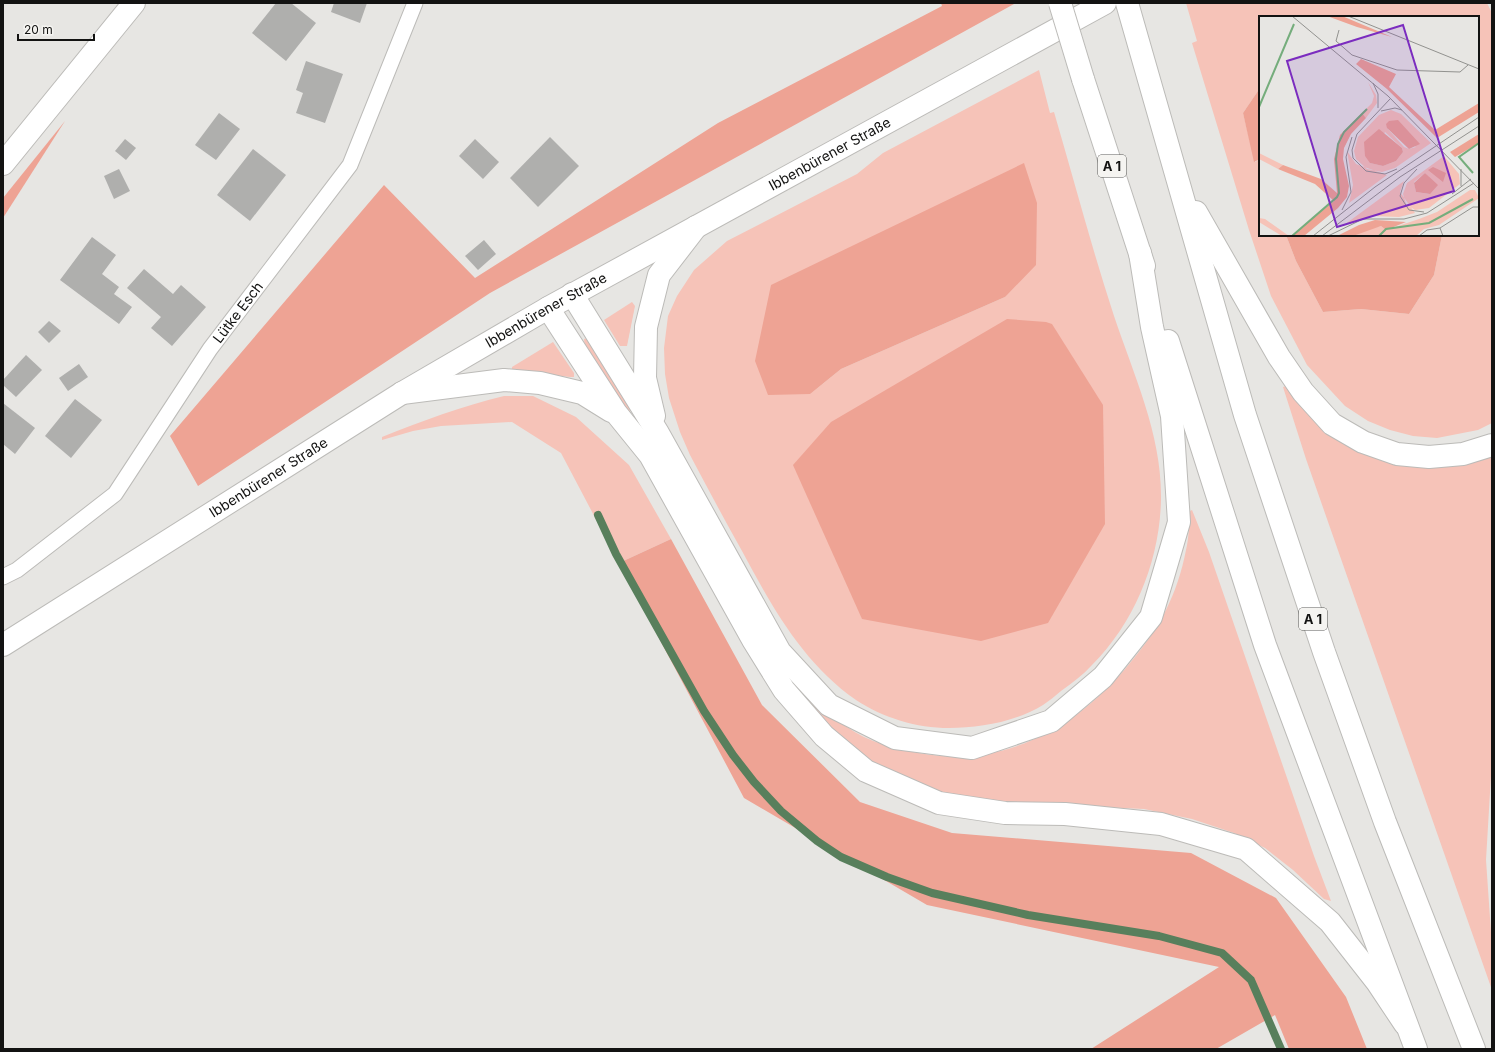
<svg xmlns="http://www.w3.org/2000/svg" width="1495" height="1052" viewBox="0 0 1495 1052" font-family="Inter,sans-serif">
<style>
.green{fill:#f6c3b8;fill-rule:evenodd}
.forest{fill:#eea394}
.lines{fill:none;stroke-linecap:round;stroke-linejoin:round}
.stream{stroke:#587f5c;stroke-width:8}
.building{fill:#afafad}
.lane-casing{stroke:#bcbbb8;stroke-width:17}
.street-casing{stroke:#bcbbb8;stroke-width:24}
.secondary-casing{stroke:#bcbbb8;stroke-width:24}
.highway-casing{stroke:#bcbbb8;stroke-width:24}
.lane{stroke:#fff;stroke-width:15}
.street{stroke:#fff;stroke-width:22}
.secondary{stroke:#fff;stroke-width:22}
.highway{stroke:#fff;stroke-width:22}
.highway-bridge-casing{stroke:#bcbbb8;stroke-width:24;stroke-linecap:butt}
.highway-bridge{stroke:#fff;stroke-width:22}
.labels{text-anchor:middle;stroke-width:3;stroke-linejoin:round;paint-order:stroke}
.shield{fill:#f5f4f1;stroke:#575655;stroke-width:1}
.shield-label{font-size:13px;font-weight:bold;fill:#131312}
.street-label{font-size:14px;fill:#131312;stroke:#f5f4f1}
.inset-river{fill:none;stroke:#75ad7c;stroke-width:2}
.inset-road{fill:none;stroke:#92928f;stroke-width:1}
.view{fill:#7b2cbf;fill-opacity:0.15;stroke:#7b2cbf;stroke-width:2}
.inset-edge{fill:none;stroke:#131312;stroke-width:2}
</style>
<rect width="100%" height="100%" fill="#e7e6e3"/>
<g class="green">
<path d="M1186 3H1487L1492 13V423L1478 430 1437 438 1413 436 1390 430 1368 421 1345 406 1307 365 1271 296 1249 230 1192 43 1197 41ZM1260 17H1478V235H1442L1434 275 1409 314 1361 309 1323 312 1296 261 1286 235H1260V159L1255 162 1243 113 1260 88Z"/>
<path d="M1039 70 1050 113 1054 112C1074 180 1092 249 1114 316 1134 376 1162 435 1161 499 1160 560 1135 622 1092 665 1083 675 1072 683 1061 691 1055 696 1049 701 1043 705 1015 722 980 728 949 728 917 728 883 718 856 700 803 663 772 607 742 551 724 519 707 487 690 455L680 432 669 398 665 374 664 348 668 316 677 296 694 270 727 241 857 174 883 153ZM1037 204 1005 297 841 369 810 394Z"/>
<polygon points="632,302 635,306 627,346 620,346 604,320"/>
<polygon points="588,338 631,408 629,412 626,411 585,349 584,339"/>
<polygon points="553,342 574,373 574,377 570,377 512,370 512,367"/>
<polygon points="1286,386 1365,451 1492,455 1492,759 1486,860 1492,947 1492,990 1306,459 1283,387"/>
<path d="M504 396H533L576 417 629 465 671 539 619 563 561 453 512 422 441 426 413 431 382 440V437C422 421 462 406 504 396Z"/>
<path d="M1192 510 1209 552 1314 856 1331 901 1324 899 1293 870 1265 848 1234 833 1192 819 1144 809 997 802 956 797 893 777 844 744 795 689 797 686C818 706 839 724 864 737 877 743 891 747 904 750 995 773 1074 732 1130 663 1143 647 1157 629 1166 610 1175 592 1182 571 1186 550 1189 538 1189 524 1190 511Z"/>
</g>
<g class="forest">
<polygon points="941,3 1014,4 490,293 198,486 170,436 384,185 475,278 718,123 942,6"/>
<polygon points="1260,88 1260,159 1254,162 1243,113"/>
<polygon points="65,121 3,218 3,198"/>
<polygon points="1024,163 1037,203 1036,265 1005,297 841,369 810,394 768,395 755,361 771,285"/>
<polygon points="1286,235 1442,235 1434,275 1409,314 1361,309 1323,312 1296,261"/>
<polygon points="1007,319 1046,322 1052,324 1103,405 1105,524 1048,623 981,641 862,619 793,465 831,422"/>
<polygon points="671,539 762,705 860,802 952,833 1191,853 1276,898 1346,997 1367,1049 1289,1049 1275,1015 1216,1049 1091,1049 1219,967 927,905 744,798 619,563"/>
</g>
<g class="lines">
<polyline class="stream" points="598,515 616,554 704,711 733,755 754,782 781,811 817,841 841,857 887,877 932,893 1028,915 1159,936 1222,953 1251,980 1281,1049"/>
</g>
<g class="building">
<polygon points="276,3 291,3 316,23 286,61 252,33"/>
<polygon points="334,3 367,3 360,23 331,12"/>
<polygon points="306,61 343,74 325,123 296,113 303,93 296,90"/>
<polygon points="219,113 240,129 216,160 195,145"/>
<polygon points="550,137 579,166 538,207 510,178"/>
<polygon points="125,139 136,148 126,160 115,151"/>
<polygon points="475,139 499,162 483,179 459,156"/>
<polygon points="253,149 286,175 250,221 217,195"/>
<polygon points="119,169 130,191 114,199 104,176"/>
<polygon points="92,237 116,255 102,274 119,287 114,294 132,307 119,324 60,280"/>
<polygon points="484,240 496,254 478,270 465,256"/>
<polygon points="144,269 173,294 181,285 206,307 172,346 151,328 161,317 127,288"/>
<polygon points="49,321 61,331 49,343 38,332"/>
<polygon points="26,355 42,370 16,397 3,385 3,380"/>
<polygon points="79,364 88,377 68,391 59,378"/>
<polygon points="75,399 102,420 71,458 45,436"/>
<polygon points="3,403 35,428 15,454 3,444"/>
</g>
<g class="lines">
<defs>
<g id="lane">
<path id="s1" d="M3 577 17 570 115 494 210 349 350 165 415 3"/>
</g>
<polyline id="street" points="3,164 134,3"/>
<g id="secondary">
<path id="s2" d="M3 645 402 393 548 308 1105 3"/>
</g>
<g id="highway">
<polyline points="1127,3 1245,415 1324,652 1385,822 1474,1049"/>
<polyline points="1083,79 1144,266"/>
<polyline points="1196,212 1279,357 1303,392 1332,424 1363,442 1397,454 1429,457 1463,454 1492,445"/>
<polyline points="572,294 658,433 780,652 829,705 895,738 972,748 1051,721 1103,677 1151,617 1179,522 1172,416 1152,327 1140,253"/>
<polyline points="548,308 616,413 650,455 753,640 784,690 824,736 866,771 939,803 1005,813 1065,814 1161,824 1246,849 1330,922 1377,982 1405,1024"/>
<polyline points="1168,341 1265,645 1416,1049"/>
<polyline points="402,393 504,380 540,383 582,393 611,411"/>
<polyline points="654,416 645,378 646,327 659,275 696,227"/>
</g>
</defs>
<use href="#lane" class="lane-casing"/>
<use href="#street" class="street-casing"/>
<use href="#secondary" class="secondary-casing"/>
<use href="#highway" class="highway-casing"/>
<use href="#lane" class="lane"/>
<use href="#street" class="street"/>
<use href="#secondary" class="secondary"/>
<use href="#highway" class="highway"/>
<defs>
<polyline id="highway-bridge" points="1060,3 1083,79"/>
</defs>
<use href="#highway-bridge" class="highway-bridge-casing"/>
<use href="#highway-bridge" class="highway-bridge"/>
</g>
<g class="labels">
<g class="shield">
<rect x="1098" y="155" width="28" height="22" rx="3"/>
<rect x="1299" y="608" width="28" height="22" rx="3"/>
</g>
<g class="shield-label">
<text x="1112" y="171">A 1</text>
<text x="1313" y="624">A 1</text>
</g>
<g class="street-label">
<text dy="5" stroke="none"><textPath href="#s2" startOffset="962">Ibbenbürener Straße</textPath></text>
<text dy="5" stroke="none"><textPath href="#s2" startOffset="638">Ibbenbürener Straße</textPath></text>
<text dy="5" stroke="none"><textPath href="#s1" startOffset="359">Lütke Esch</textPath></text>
<text dy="5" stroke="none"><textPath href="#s2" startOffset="314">Ibbenbürener Straße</textPath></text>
</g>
</g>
<g transform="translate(1259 16)">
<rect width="220" height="220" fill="#e7e6e3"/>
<path d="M109 66 117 79 118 87 107 102 103 97 113 87 115 80ZM132 94 142 98 172 127 136 152 123 156 108 153 97 143 95 135 99 121 120 99ZM128 112 157 131 150 133 145 131ZM126 116 143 132 144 136 137 145 124 150 111 147ZM88 135 97 148 128 159 90 187 94 169ZM0 137 24 149 19 153 0 143ZM185 140 200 158 201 168 170 192 156 194 147 188 144 178 148 167ZM166 157 170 161V178L157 176 155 166ZM145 165 141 176 156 197 140 201 114 200 85 209ZM211 174H216L220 182 180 209 165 213 157 220H94L105 214 122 210 127 214 160 203 178 196ZM0 202 6 203 30 220H23L0 206Z" fill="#f6c3b8" fill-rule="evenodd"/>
<path d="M68 0H83L133 21 98 11ZM102 43 137 58 130 71 176 114 220 87V96L178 122 128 73 97 48ZM103 97 107 102 92 118 85 132 84 143 90 170 88 181 79 192 45 220H32L75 185 56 168 19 153 24 149 62 163 78 177 75 143 81 119ZM139 104 161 128 150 133 128 112 127 108 130 105ZM120 113 143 132 144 136 137 145 124 150 111 147 106 140 105 126ZM220 118V127L196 141 191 136ZM174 151 187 157 184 166 169 154ZM166 157 179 169 171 178 157 176 155 167ZM116 204 147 206 127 214 122 210 94 220H78L100 209Z" fill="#eea394"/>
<path class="inset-river" d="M0 91 35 8M214 157 200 141 220 127M33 220 78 181 80 177 77 143 79 128 85 116 108 93M120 220 127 213 170 207 214 183"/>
<path class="inset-road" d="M33 0 129 80 220 173M89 0 220 53M80 14 77 25 93 39 138 54 201 56 209 49M114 67 119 78V92M131 83 98 118 93 134 94 142 107 155 126 158 138 153M122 95 136 92 143 94M158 153 145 167 141 180 150 194 165 196M202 153V170M193 178 212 163M83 194 92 176 87 141 93 121M54 220 116 171 220 101M63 220 141 161 220 110M69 220 104 203H145L168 197 215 167M160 220 168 214 181 212M184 220 181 212 214 191H220"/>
<path class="view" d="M144 9 195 175 78 211 28 45Z"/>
<rect width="220" height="220" class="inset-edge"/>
</g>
<rect width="1495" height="1052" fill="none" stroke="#131312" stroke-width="8"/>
<path d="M18 34v6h76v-6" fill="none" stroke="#131312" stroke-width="2"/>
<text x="24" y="34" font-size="12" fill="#131312" stroke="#f5f4f1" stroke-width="3" paint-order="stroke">20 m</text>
</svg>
